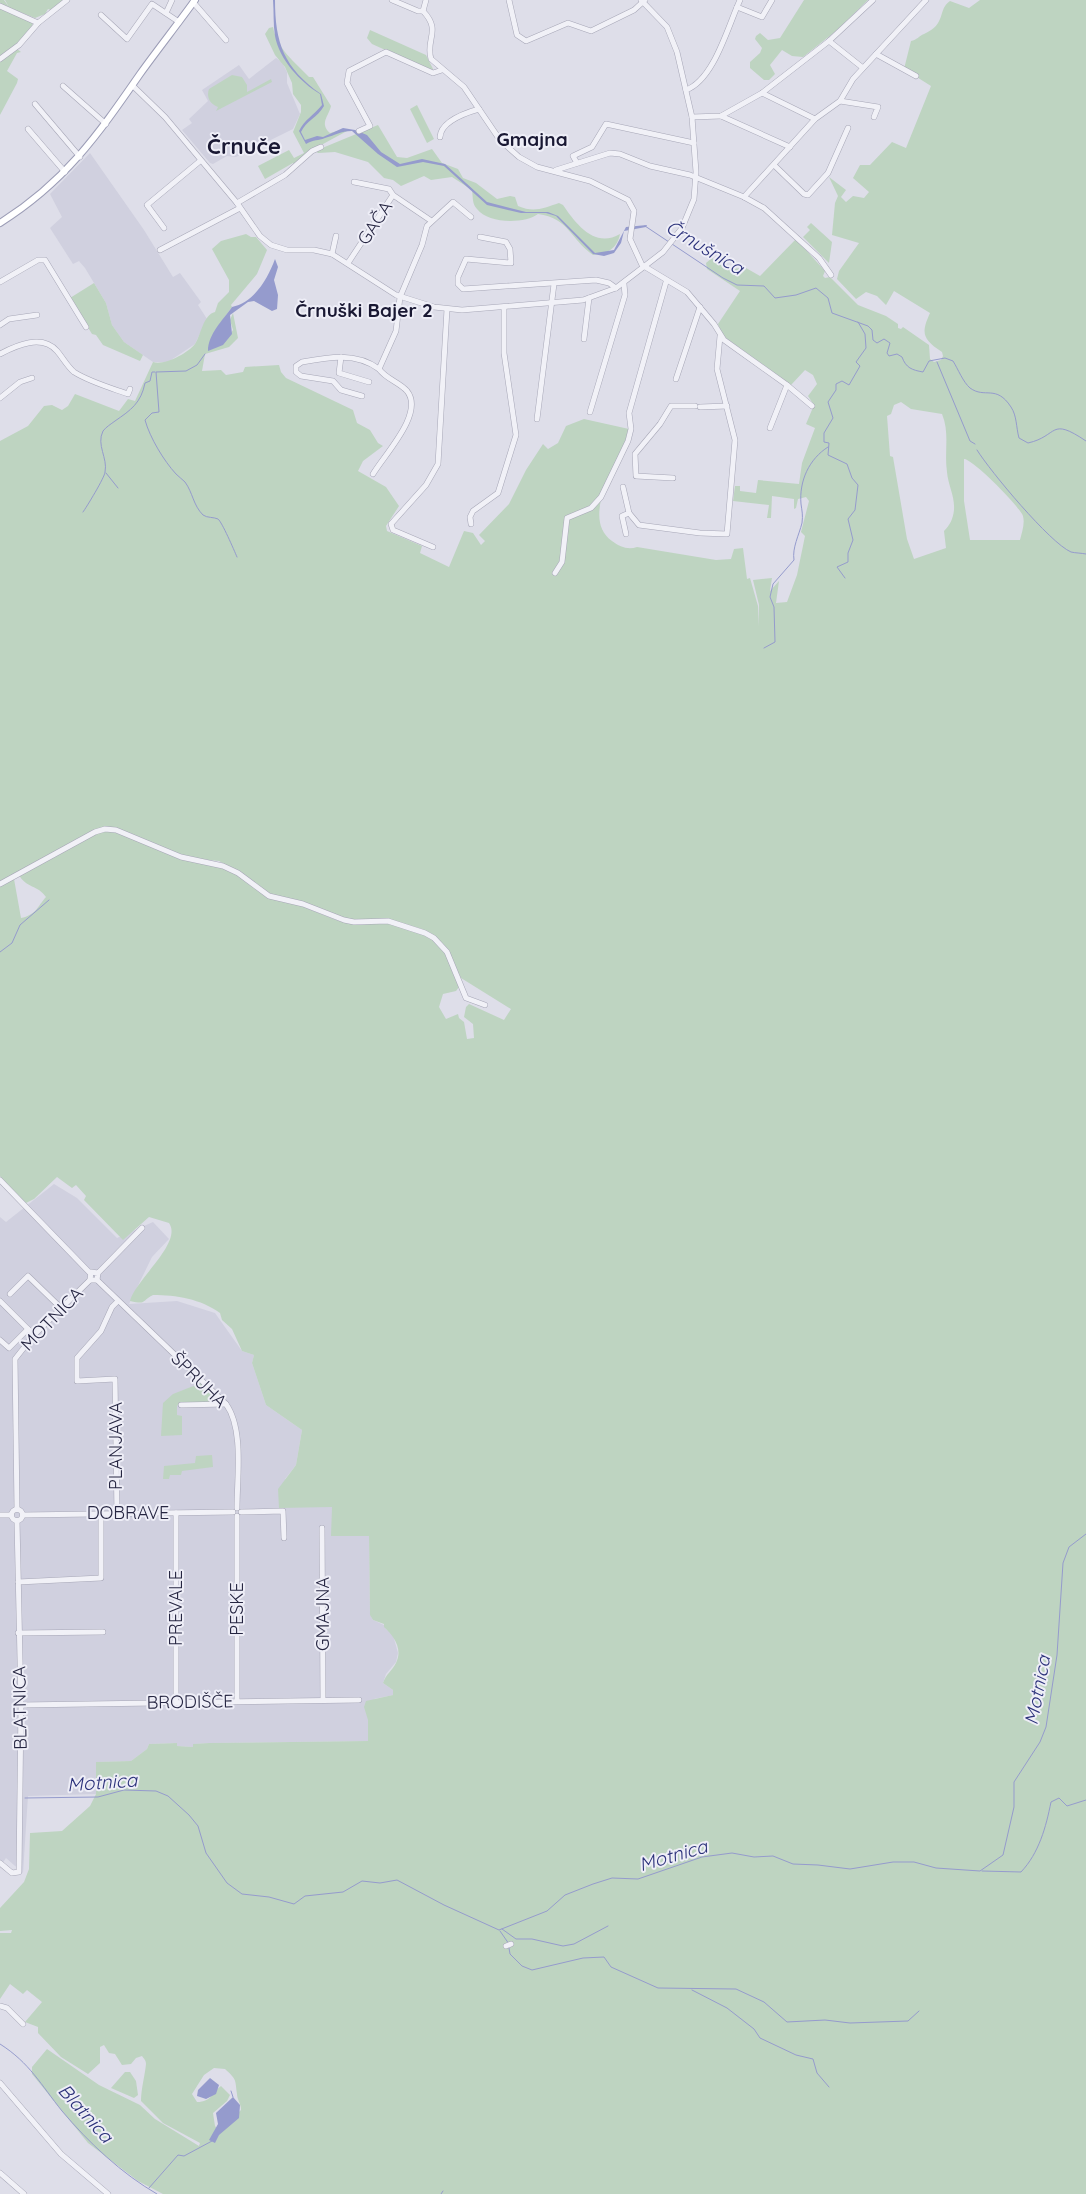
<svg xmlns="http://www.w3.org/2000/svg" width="1086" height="2194" viewBox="0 0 1086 2194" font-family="Quicksand,sans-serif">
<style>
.built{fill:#d0d0df}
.green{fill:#bed4c1;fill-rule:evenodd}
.water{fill:#959bcd}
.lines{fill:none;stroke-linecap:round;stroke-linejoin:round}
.stream{stroke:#959bcd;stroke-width:1}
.minor-casing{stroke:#a7a7b7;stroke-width:6}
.major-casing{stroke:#9c9db6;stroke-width:8}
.minor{stroke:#f1f1f7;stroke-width:5}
.major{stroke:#fff;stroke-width:6}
.labels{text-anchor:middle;stroke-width:4;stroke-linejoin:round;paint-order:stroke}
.street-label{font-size:18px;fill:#262642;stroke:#eeeef7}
.neighbourhood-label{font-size:19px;font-weight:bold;fill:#191833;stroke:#eeeef7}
.water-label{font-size:19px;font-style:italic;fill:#2b317a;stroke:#eeeef7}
.district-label{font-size:22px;font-weight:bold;fill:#191833;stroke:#eeeef7}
</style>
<rect width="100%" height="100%" fill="#dedee9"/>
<g class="built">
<polygon points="276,58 282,62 287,72 287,83 300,114 293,129 236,157 227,156 213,164 210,163 182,130 192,123 189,119 208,101 202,90 239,65 249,79"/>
<polygon points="90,153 144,230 173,277 180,273 201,302 198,305 207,319 195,344 168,362 153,362 124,342 112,325 106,303 85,268 79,261 73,264 50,228 62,217 50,194"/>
<polygon points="54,1184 77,1198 117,1238 153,1222 169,1239 152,1257 129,1304 177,1301 215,1313 242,1351 254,1355 252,1363 266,1405 302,1430 296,1465 285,1479 333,1507 333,1517 369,1536 370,1614 373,1620 384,1625 386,1629 393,1635 398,1653 396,1662 386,1674 383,1683 393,1690 393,1695 374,1699 368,1720 368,1741 210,1743 194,1744 193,1747 177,1746 177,1743 149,1744 147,1749 131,1761 97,1762 96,1794 28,1796 23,1873 6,1858 0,1867 0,1217 6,1222"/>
</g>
<g class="green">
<polygon points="0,0 4,0 9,7 5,0 65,0 53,11 48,9 45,14 35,18 0,4"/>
<polygon points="804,0 868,0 836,31 803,57 792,56 782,50 770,65 775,74 769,80 764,80 750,68 750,62 760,53 762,48 755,39 756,36 760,33 768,40 780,38"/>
<path d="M980 0H1086V2194H163L138 2181 88 2143 32 2074V2067L47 2049 99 2085 140 2105 155 2119 199 2146 200 2143 163 2123 141 2101C141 2089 145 2075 146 2064 146 2060 144 2059 142 2056L136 2058 131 2064 122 2065 115 2054 109 2053 104 2045 100 2047V2063L88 2074 61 2057 38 2033V2027L25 2022 42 2002 27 1990 23 1994 10 1984 0 1999V1933H11L12 1930 0 1931V1908L24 1882 29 1869 30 1833 62 1831 90 1806 96 1794V1762L131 1761 147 1749 149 1744 177 1743V1746L193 1747V1744L209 1743 368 1741V1720L364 1707 366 1701 393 1695V1690L383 1683C386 1674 392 1671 396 1663 403 1649 394 1636 384 1627V1624L373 1620 370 1615 369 1536H331L332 1507 279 1508 278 1489 296 1465 302 1430 266 1405 252 1363 254 1355 242 1351 232 1329 222 1320 220 1313C201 1299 176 1295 153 1295 141 1301 147 1305 130 1301 135 1280 183 1243 169 1223L149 1217 123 1240 84 1200 86 1196 76 1185 72 1188 57 1177 34 1199 26 1203 9 1189 0 1176V886L14 879 21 918C36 915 37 907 46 897 38 885 26 888 19 875L104 830 116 832 191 862 213 863 238 875 266 897 294 903 336 920 361 925 382 922 411 929 432 939 439 946 446 955 459 987 456 991 443 994 439 1007 446 1019 458 1014 459 1018 464 1022 467 1039 474 1038 473 1024 464 1017 466 1007 469 1004 504 1020 511 1009 461 978 447 951 433 936 422 929 387 919 351 920 266 894 240 873 219 861 188 858 105 827 0 883V441L28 426 44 406 52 405 62 410 68 406 75 394 119 411 128 399 135 401 153 362C164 366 188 353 195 344 201 335 203 315 215 312L218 303 229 292V280L212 249 221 241 246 234 251 237H256L267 250 257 274 231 305 232 307 214 332 215 346 223 344 233 330 230 320 233 313 238 338 229 347 205 354 202 371 221 370 226 375 243 372 245 367 279 365 281 372 286 378 353 410 357 423 370 430 378 443 383 446 363 461 358 471 386 487 399 506 386 526 387 531 422 546 420 553 449 567 464 531 473 533 481 545 485 541 479 535 509 504 526 470 543 444 548 449 558 443 566 426 584 419 629 429V435C617 461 580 519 612 541 620 547 628 550 637 547L716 560 731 559 734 549 743 548 747 579 750 578 758 606V626L759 605 753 580 772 578 770 591 779 581 776 603 787 602 797 575 805 536 801 532 809 501 806 497 798 499 796 508 794 509V499L772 496 771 518H767L769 505 733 501 735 486H740V491L756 493 758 480 799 484 802 463 815 428 806 424 814 405 808 396 817 384 813 375 805 370 791 385 723 336 718 324 740 291 707 269 706 263 712 258 727 269 746 268 760 276 796 239 825 271 823 276 825 278 830 277 858 305 886 316 898 324V328L901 329 903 327 929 345 930 359 934 362 941 360 943 356 942 352C922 339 921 333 930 313L894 291 886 305 877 296 866 292 856 299 837 279 839 271 859 243 832 235 835 203 838 196 829 177 846 190 841 197 846 202 853 196 864 198 869 192 853 178 860 165H870L892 142 906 148 931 86 904 69 911 41C917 40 919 36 924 34 947 24 937 10 950 1L969 8ZM901 402 911 409 942 414C950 433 944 452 947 472 948 485 955 496 954 510 953 519 950 525 944 531L946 548 914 559 907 539 893 457 890 456 887 416 891 414 894 405ZM964 459C973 459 1020 507 1023 516 1025 524 1022 532 1020 540H970L964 501ZM214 2068 225 2069C237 2080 235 2079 237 2094 237 2100 241 2103 241 2110L219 2131 215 2126 213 2113 227 2101 230 2095 221 2086C212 2092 212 2102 197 2102L192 2094 204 2075Z"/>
<polygon points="0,8 32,23 33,26 20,42 0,57"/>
<path d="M273 27C277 49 295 62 309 77H313L331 106C329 116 319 123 330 133L345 129 347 131 312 150 295 165 293 163 265 179 258 166 289 150 294 158 304 153 293 132 301 112V105L293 94 292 83 285 67 275 55 265 34 269 28Z"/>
<polygon points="370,30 426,55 433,69 432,71 372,44 367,38"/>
<polygon points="17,49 21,52 17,53 7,71 18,79 17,83 0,115 0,60"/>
<path d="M232 75 242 77 247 85V92L271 79 272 82 216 111 218 107C210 104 206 97 209 89Z"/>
<polygon points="417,105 434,139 427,143 410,109"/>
<path d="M378 125 397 157 407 158 432 149 442 163 458 169 463 178 476 183 497 199 510 196 515 197 518 206C534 213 544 208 559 203L563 205C576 224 595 249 620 234 617 249 608 253 593 255 571 240 569 218 538 214 525 224 488 224 477 209 472 204 473 197 472 190L452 177 431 180 424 176 401 186 393 180 384 178 368 162 335 152 318 153 315 151Z"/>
<polygon points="811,223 832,242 829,263 803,237 810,230 807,227"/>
<polygon points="94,283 106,303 112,325 124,342 143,355 140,361 103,345 96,335 92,334 70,298"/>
<polygon points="201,1383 221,1402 181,1402 177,1406 177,1415 182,1416 182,1435 161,1436 163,1403 173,1394"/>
<polygon points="212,1455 213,1467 182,1471 181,1475 170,1475 169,1479 163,1479 164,1466 195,1463 196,1456"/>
<polygon points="125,2072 130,2072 136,2081 138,2095 134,2098 111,2088"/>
</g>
<g class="water">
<path d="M273 0H275C275 43 284 68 321 94L324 106C318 117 306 121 301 132L305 140 317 136 323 137 343 128 355 130 367 135 381 152 400 164 422 159 445 164 487 202 526 212H548L558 216 595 253 614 250 626 227 647 225 646 227 624 231 621 243 614 253 604 256 593 254 556 216 546 213H521L487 205 444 166 423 162 397 167 378 154 352 131C340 131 336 135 325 138 318 141 314 139 306 144L299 131C304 120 314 115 322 105L320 94C300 82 279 59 275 36 273 24 274 12 273 0Z"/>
<path d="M275 259 278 267 274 280 278 295 277 309 272 311 254 301 248 302 230 315 232 334 223 345 208 351C208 334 223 320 232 307 254 303 268 278 275 259Z"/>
<polygon points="210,2078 219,2085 216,2094 206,2099 197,2096 198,2090"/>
<polygon points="233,2097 240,2105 239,2118 219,2135 215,2143 209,2140 218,2124 216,2113"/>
</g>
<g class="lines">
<g class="stream">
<polyline points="645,226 669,242"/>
<path d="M672 244 723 278 737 285 764 286 775 298 796 295 816 288 828 298 832 313 868 326 872 330 873 340 877 343 884 339 890 343 887 353 889 356 897 354 902 357C906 368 912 370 923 372L929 361 945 358 953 361C958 369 963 382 970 388 985 399 996 384 1011 407 1017 416 1016 427 1019 438L1028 443C1059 436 1049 416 1086 441"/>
<path d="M205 354 197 365 186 371 156 372 159 412 152 413 145 420C150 438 164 461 176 474 179 477 182 479 185 482 193 493 193 505 203 515 207 518 214 517 218 519 222 522 234 550 237 557"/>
<polyline points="937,362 970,441 975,444"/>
<path d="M977 450C990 471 1050 543 1071 552 1075 553 1081 553 1086 554"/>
<polyline points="106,473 118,488"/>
<path d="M83 512C86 508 105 477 105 472 108 458 96 445 103 431 106 427 111 424 115 421 131 410 141 403 145 383L150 381 152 372H155"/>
<polyline points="845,578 837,567 848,562 848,553 853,540 848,519 855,510 858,485 852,478 847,464 828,455 829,443 824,442 824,433 833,418 828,402 836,390 836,384 842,381 849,385 860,366 856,362 866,348 865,334 858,322"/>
<path d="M764 648 775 642 774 607 770 597 773 584 794 560C792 548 799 535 802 523 803 515 802 511 801 504 799 481 809 459 828 447"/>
<polyline points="0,952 12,943 20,925 49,900"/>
<polyline points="25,1798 98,1797 124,1790 156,1791 168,1796 189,1815 198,1826 206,1853 227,1883 242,1894 269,1897 294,1904 305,1896 343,1892 362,1881 380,1883 397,1880 444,1905 499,1930 547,1911 565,1895 593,1884 612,1878 638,1879 702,1857 732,1853 754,1857 773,1856 793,1864 818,1865 850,1869 893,1862 914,1862 936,1868 980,1871 1003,1855 1014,1807 1014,1782 1040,1742 1046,1727 1057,1655 1063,1563 1069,1547 1086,1534"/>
<path d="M982 1871 1021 1872C1039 1853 1046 1827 1051 1802L1059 1798 1067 1806 1086 1800"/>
<polyline points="502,1929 516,1939 532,1939 563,1946 574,1944 608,1926"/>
<polyline points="500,1931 509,1944"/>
<polyline points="509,1948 510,1954 522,1966 532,1970 583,1958 604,1957 611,1967 658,1988 736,1989 764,2002 787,2022 825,2020 850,2023 908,2021 919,2011"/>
<polyline points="692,1990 727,2008 754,2029 760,2038 796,2055 813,2059 817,2073 829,2087"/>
<path d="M0 2044C30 2063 41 2085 62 2111 88 2142 122 2174 157 2194"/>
<polyline points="231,2091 233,2097"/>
<polyline points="149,2188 178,2155 184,2156 212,2141"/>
<polyline points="441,2194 443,2191"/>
</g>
<defs>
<g id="minor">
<polyline points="392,0 418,11 423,11"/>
<path d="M426 0 423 11C442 31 425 39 431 59L464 87 500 140 519 157 537 167 590 181 628 200 634 211 630 239 642 265 687 292 714 324 724 340 787 385 812 406"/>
<polyline points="509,0 517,35 526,41 568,23 591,31 634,10 645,0"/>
<polyline points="193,2 226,40"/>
<polyline points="0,6 38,23"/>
<polyline points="737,7 762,17 772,0"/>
<polyline points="166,13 172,0"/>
<polyline points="101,15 127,39 152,4 179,22"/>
<polyline points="829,41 863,68"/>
<polyline points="876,54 916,76"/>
<polyline points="0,59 19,45 38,23 67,0"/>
<polyline points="63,86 106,124"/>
<polyline points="133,86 165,117 237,203 260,236 271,245 287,250 314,250 332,254 396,295 434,307 462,310 583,300 616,288 663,252 682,228 694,199 696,172 692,117 677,52 667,27 641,0"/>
<path d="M686 90C714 80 728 26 740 0"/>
<polyline points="762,93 815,119"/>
<polyline points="840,101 878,107 874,117"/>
<polyline points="35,104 80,157"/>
<polyline points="721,116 790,147"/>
<polyline points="692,117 721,116 762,93 829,41 873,0"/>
<polyline points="28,129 65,172"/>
<polyline points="359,131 370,126 347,83 349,71 386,52 433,73 442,70"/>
<path d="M440 137C441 121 465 113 479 109"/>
<polyline points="577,163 573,156 592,147 606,124 694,143"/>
<polyline points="774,165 804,194 808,195 828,173 848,128"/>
<polyline points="556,170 610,153 620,154 650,166 690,175 744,197 764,208 819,258 831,275"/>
<polyline points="393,195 430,220"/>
<polyline points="744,197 815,119 840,101 853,79 926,0"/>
<polyline points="237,203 285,175 312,151 321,147"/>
<polyline points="164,228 147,205 200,161"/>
<polyline points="480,237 506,242 510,249 511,263 466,259 458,277 458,284 463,289 596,280 609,283 616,288"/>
<polyline points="160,250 240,208"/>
<polyline points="332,254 336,236"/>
<polyline points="348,263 393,195 389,189 354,182"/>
<polyline points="0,282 38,260 45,260 86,327"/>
<polyline points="0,325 9,319 37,315"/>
<polyline points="584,339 589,298"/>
<path d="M0 354C17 345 42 334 57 351 63 358 67 366 74 372 90 382 111 388 128 394L130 389"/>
<polyline points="341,357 339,373 369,382"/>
<polyline points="676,379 700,307"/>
<path d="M362 396 341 390 333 381 301 376 296 372V366L302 362C329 357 356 352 379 369"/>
<polyline points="0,398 20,382 32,378"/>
<polyline points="700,407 727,406"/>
<polyline points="590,412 625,295 624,284"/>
<polyline points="537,419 554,284"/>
<polyline points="770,428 787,385"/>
<path d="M373 474C384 455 425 413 407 391 399 382 386 379 379 369L396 331 400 297 422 245 427 226 453 202 471 217"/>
<polyline points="673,478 636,476 635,454 660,424 671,406 695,406"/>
<polyline points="623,487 629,513 639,525 700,533 727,534 735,440 717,369 720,336"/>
<polyline points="471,524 470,517 473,511 498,493 516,435 504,353 504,307"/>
<polyline points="626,534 622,516 629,513"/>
<polyline points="433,547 393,530 391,524 426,485 438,464 447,309"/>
<polyline points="555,573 562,562 567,518 591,508 601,497 628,441 631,429 629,413 666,282"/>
<polyline points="0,884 95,832 105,829 116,830 181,857 223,866 238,873 269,896 303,904 344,920 354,922 388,921 425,933 434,938 447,952 466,998 485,1005"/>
<polyline points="0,1180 90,1273"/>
<polyline points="98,1273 91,1272 90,1280 97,1280 98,1273 142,1228"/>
<path d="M97 1280 226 1404C244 1429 237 1477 237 1508"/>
<polyline points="10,1294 28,1276 61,1308"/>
<polyline points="0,1301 34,1335"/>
<polyline points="0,1340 9,1348 28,1329"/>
<polyline points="181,1405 226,1404"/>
<polyline points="17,1509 15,1359 34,1335 90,1280"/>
<circle cx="17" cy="1515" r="5.5"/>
<polyline points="241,1512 283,1511 284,1538"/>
<polyline points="176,1513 176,1702"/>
<polyline points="117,1514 115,1379 77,1381 77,1358 101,1331 112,1307 118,1301"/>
<polyline points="0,1515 11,1515"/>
<polyline points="23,1515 233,1512"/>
<polyline points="322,1528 323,1700"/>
<polyline points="18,1582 101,1578 101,1514"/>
<polyline points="18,1633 103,1632"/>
<polyline points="237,1701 237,1516"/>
<polyline points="21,1705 359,1700"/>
<polyline points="0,1863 12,1873 19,1872 21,1705 17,1521"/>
<polyline points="506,1946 511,1944"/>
<polyline points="0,2006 7,2008 23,2024"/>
<polyline points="0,2083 61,2154 108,2194"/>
<polyline points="0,2173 24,2194"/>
</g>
<path id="major" d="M0 223C65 182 97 136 140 74 158 49 177 25 195 0"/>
</defs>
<use href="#minor" class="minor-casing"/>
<use href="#major" class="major-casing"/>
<use href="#minor" class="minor"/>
<use href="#major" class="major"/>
</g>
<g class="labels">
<g class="street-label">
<text transform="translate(375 223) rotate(-57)" y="6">GAČA</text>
<text transform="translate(52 1319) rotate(-46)" y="6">MOTNICA</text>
<text transform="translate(199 1380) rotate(45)" y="6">ŠPRUHA</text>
<text transform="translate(116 1446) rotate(-90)" y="6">PLANJAVA</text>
<text x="128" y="1519">DOBRAVE</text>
<text transform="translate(176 1608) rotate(-90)" y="6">PREVALE</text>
<text transform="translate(237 1609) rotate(-90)" y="6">PESKE</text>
<text transform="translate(323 1614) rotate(-90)" y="6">GMAJNA</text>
<text transform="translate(190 1702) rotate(-1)" y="6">BRODIŠČE</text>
<text transform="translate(20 1708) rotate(-91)" y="6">BLATNICA</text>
</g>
<g class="neighbourhood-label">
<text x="532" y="146">Gmajna</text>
<text x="364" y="317">Črnuški Bajer 2</text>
</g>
<g class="water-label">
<text transform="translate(705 247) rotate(31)" y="7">Črnušnica</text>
<text transform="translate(1037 1690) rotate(-79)" y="7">Motnica</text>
<text transform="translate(102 1782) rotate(-4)" y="7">Motnica</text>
<text transform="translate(673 1855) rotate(-16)" y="7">Motnica</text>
<text transform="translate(86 2113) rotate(48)" y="7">Blatnica</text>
</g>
<g class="district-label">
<text x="244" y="154">Črnuče</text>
</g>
</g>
</svg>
